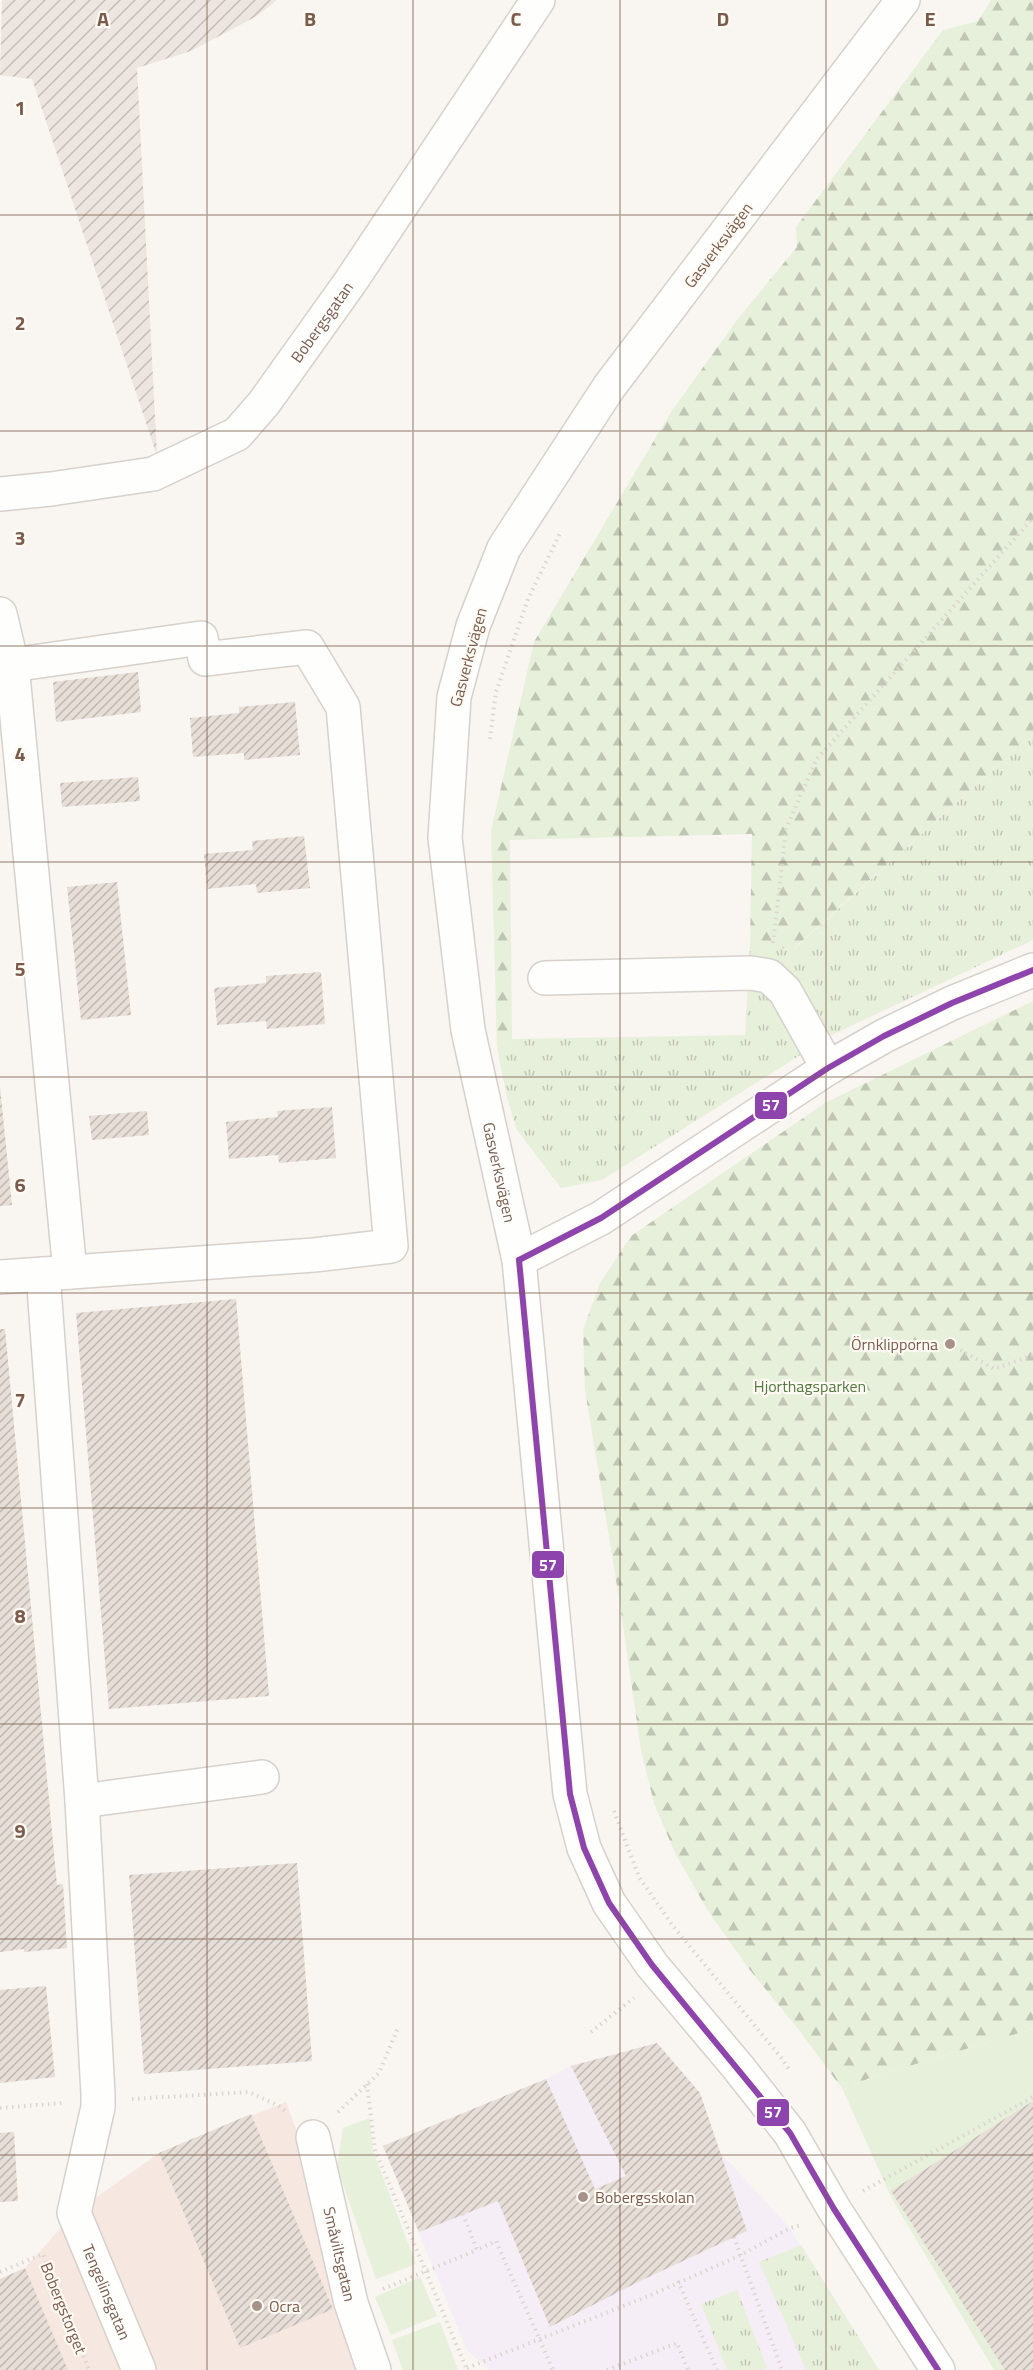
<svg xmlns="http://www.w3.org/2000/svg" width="1033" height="2370" viewBox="0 0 1033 2370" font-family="'Titillium Web',sans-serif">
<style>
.commercial{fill:#f6e8e1}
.industrial{fill:url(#industrial-furrows)}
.education{fill:#f6eef6}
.grass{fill:url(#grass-tufts)}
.forest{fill:url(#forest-firs)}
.garden{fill:#e7f0db}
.building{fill:url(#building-hatch)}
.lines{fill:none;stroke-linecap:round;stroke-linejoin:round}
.minor-casing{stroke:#d7d1cb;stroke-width:36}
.path{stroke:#dcd5d0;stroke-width:4;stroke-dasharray:1.5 4.5;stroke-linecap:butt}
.minor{stroke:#fefefd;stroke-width:33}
.path-bridge{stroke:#dcd5d0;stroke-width:4;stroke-dasharray:1.5 4.5;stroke-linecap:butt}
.bus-1-casing{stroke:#fffaf3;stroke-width:10}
.bus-1{stroke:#8e44ad;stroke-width:6}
.grid{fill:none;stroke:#7a5c4d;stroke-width:1.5;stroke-opacity:0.55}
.poi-dot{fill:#a69286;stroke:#fffaf3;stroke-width:2}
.labels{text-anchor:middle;stroke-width:4.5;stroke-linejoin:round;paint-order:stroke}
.street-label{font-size:16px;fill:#7a5c4d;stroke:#fffaf3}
.poi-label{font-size:16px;fill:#7a5c4d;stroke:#fffaf3;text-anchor:start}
.park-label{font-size:16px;fill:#537a41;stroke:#fffaf3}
.grid-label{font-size:20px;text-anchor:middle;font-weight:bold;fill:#7a5c4d;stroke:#fffaf3;stroke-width:4.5;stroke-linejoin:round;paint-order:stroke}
.line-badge{stroke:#fffaf3;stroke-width:2}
.badge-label{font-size:16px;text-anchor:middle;font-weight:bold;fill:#fff}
</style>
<defs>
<pattern id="industrial-furrows" width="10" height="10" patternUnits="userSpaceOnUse" patternTransform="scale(1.5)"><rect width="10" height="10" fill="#ede5e0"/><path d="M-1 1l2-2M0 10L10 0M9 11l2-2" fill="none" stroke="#c5bdb8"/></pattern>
<pattern id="grass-tufts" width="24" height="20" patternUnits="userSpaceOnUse" patternTransform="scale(1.5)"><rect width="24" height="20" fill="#e7f0db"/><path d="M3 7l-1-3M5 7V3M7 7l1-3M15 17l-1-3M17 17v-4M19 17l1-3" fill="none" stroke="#c0c6b4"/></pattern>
<pattern id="forest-firs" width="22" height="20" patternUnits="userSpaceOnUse" patternTransform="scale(1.5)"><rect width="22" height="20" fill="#e7f0db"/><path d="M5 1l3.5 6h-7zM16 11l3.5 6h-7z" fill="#c0c6b4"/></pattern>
<pattern id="building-hatch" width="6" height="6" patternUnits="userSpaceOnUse" patternTransform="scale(1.5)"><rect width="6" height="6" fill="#e6ded7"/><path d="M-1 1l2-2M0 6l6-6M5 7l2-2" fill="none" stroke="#bfb7b1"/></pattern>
</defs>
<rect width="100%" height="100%" fill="#f9f5f0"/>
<polygon class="commercial" points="286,2102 385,2370 0,2370 0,2279 25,2268 74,2213 159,2153"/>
<polygon class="industrial" points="2,0 277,0 257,16 191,51 137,68 157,456 32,79 0,75"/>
<polygon class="education" points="657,2043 700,2093 720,2152 790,2228 879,2370 490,2370 467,2350 383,2146 546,2079 571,2066"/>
<g class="grass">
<polygon points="1033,734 1033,940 832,1035 602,1180 561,1188 517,1130 507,1098 497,1047 512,1039 745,1035 750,945 794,949"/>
<polygon points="801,2245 879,2370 806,2370 759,2262"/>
<polygon points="737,2290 767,2368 763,2370 727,2370 701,2304"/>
</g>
<g class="forest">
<polygon points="991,0 1033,0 1033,734 793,949 750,945 752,834 510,840 512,1039 497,1047 491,831 534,642 671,412 737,320 797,247 796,227 943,30 978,21"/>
<polygon points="1033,1001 1033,2029 870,2078 843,2090 799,2030 749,1969 708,1911 675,1853 654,1803 641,1750 619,1598 585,1390 583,1330 600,1283 631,1236 825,1103"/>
</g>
<g class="garden">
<polygon points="1033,2029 1033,2370 994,2370 892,2199 843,2090 870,2078"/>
<polygon points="370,2118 373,2151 416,2264 376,2279 337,2167 343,2128"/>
<polygon points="420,2277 437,2316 391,2335 375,2297"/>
<polygon points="440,2322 458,2370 403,2370 392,2340"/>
</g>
<g class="building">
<polygon points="138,672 141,712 56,722 53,682"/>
<polygon points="295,702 300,755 244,760 244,753 193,757 190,718 239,713 239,707"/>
<polygon points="138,777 140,801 62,807 60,783"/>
<polygon points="304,836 310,888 257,893 256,884 207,889 204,854 253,850 252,841"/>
<polygon points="117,882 131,1015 81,1020 67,887"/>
<polygon points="321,972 325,1024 267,1029 266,1021 217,1025 214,988 266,983 266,976"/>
<polygon points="0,1087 12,1205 0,1206"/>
<polygon points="332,1107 336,1158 279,1163 278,1155 229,1159 226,1122 278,1117 277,1111"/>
<polygon points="147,1111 149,1135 92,1140 89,1116"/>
<polygon points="236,1299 269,1696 109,1709 76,1313"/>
<polygon points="0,1329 5,1329 57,1885 63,1884 67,1948 24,1952 24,1949 0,1952"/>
<polygon points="297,1863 312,2061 144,2074 129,1875"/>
<polygon points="46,1986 55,2077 0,2083 0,1990"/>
<polygon points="657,2043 700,2093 747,2231 638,2282 550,2327 498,2201 419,2232 383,2146 546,2079 595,2189 626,2176 571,2066"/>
<polygon points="1033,2101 1033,2370 1005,2370 891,2191"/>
<polygon points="251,2114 333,2309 240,2348 159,2153"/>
<polygon points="14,2132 18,2201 0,2202 0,2133"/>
<polygon points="25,2268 68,2370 0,2370 0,2279"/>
</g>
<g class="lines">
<defs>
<g id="minor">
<path id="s1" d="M903 0 609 387 504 548 473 626 454 697 445 838 468 1030 519 1260 570 1794 584 1848 609 1903 652 1965 737 2066 790 2133 834 2209 938 2370"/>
<path id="s2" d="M0 494 51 489 153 474 237 434 264 403 351 281 538 0"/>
<polyline points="0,614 12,665 70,1272"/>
<polyline points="545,978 751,973 769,976 785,991 828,1068"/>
<polyline points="519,1260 601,1218 828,1068 884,1036 952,1003 1033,970"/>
<path id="s3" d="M43 1274 82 1801 98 2094V2107L74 2213 139 2370"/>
<polyline points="0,1277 314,1255 391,1246 343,707 307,647 205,659 201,638 12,665"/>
<polyline points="82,1801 262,1777"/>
<path id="s4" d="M313 2137 351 2303 374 2370"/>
</g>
</defs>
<use href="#minor" class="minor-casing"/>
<g class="path">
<polyline points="490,739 496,692 528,599 561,531"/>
<polyline points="773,943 786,829 816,760 1033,518"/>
<polyline points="950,1344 994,1369 1033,1355"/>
<polyline points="614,1811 639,1877 673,1926 783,2060 790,2071"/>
<polyline points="591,2032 634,1998"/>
<polyline points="367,2084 375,2150 467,2370"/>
<polyline points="132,2099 249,2092 279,2106 287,2113"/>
<polyline points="0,2108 62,2103"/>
<polyline points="338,2112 379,2073 398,2028"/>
<polyline points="863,2191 1033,2097"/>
<polyline points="463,2214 477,2250 496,2241 553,2370"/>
<polyline points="734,2237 782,2370"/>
<polyline points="0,2272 43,2254 89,2370"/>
<polyline points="678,2281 717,2370"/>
<polyline points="383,2289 477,2250"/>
<polyline points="651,2295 741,2255 790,2228 802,2225"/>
<polyline points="607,2370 677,2343 688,2370"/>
</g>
<use href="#minor" class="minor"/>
<polyline class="path-bridge" points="467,2368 651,2295"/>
<defs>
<g id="bus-1">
<polyline points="519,1260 570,1794 584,1848 609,1903 652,1965 790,2133 834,2209 938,2370"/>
<polyline points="519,1260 601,1218 828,1068 884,1036 952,1003 1033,970"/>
</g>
</defs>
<use href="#bus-1" class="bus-1-casing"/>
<use href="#bus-1" class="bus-1"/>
</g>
<path class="grid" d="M207 0V2370M413 0V2370M620 0V2370M826 0V2370M0 215H1033M0 431H1033M0 646H1033M0 862H1033M0 1077H1033M0 1293H1033M0 1508H1033M0 1724H1033M0 1939H1033M0 2155H1033"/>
<g class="poi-dot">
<circle cx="950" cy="1344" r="6"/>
<circle cx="583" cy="2197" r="6"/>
<circle cx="257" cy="2306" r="6"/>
</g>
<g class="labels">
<g class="street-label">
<text transform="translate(718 245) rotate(-53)" y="6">Gasverksvägen</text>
<text dy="6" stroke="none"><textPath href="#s2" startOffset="388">Bobergsgatan</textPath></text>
<text transform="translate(468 657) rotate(-75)" y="6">Gasverksvägen</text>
<text dy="6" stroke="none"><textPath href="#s1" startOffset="1316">Gasverksvägen</textPath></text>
<text dy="6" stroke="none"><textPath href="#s4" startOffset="120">Småviltsgatan</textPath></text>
<text dy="6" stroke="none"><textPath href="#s3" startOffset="1029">Tengelinsgatan</textPath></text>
<text transform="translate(64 2308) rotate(68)" y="6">Bobergstorget</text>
</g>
<g class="poi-label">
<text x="938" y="1350" text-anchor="end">Örnklipporna</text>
<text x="595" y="2203">Bobergsskolan</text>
<text x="269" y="2312">Ocra</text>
</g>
<g class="park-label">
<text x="810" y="1392">Hjorthagsparken</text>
</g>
</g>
<g class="grid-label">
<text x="103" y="26">A</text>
<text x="310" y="26">B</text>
<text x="516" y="26">C</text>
<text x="723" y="26">D</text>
<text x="930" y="26">E</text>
<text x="20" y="115">1</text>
<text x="20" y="330">2</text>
<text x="20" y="545">3</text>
<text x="20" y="761">4</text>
<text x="20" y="976">5</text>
<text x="20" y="1192">6</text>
<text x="20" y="1407">7</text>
<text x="20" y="1623">8</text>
<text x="20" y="1838">9</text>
</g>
<g class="line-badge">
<rect x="754" y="1091" width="34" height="29" rx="6" fill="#8e44ad"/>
<rect x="531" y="1550" width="34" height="29" rx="6" fill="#8e44ad"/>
<rect x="756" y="2098" width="34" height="29" rx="6" fill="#8e44ad"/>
</g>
<g class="badge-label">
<text x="771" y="1111">57</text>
<text x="548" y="1571">57</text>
<text x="773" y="2118">57</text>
</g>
</svg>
